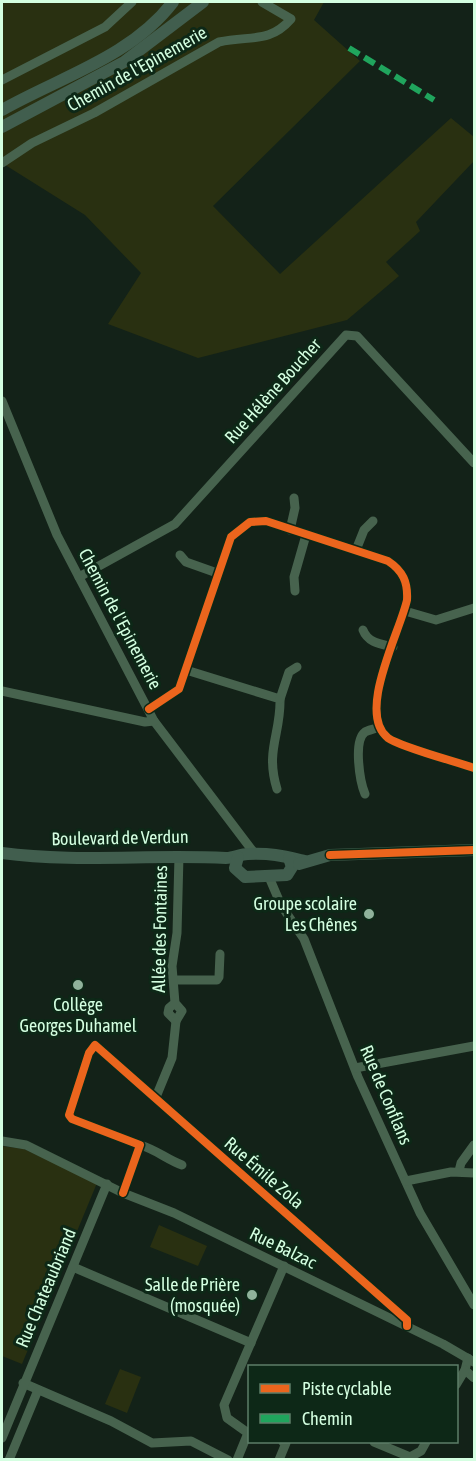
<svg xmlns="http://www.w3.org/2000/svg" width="476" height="1461" viewBox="0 0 476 1461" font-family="'Asap Condensed',sans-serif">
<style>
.green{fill:#293011}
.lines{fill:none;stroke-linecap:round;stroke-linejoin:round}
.minor{stroke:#47634e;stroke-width:9}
.major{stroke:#415e4e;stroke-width:12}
.quiet{stroke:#20a55d;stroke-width:6;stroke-dasharray:12 6;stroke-linecap:butt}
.cycleway-casing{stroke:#0d2817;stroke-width:11}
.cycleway{stroke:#eb651d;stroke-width:8}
.poi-dot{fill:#90b29b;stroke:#0d2817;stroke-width:2}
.labels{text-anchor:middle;stroke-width:6;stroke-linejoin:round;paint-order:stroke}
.street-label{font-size:18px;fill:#d4ffe1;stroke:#0d2817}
.poi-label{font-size:18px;fill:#d4ffe1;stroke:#0d2817;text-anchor:end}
</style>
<rect width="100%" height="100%" fill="#132218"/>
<g class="green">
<polygon points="2,2 324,2 314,20 360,61 213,206 280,274 451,118 474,137 474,161 416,222 420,231 386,262 399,276 347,320 198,358 108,324 141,273 85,215 2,163"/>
<polygon points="2,1146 24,1149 97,1183 22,1364 2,1356"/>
<polygon points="159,1225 207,1246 198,1266 150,1247"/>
<polygon points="120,1369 141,1377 127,1413 105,1404"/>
</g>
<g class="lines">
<g class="minor">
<polyline points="2,80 105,27 132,2"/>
<path d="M2 163 32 143 94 113 219 42C250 35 269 44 291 19L262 2"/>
<polyline points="2,401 57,535 154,721 255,854"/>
<polyline points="290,530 295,508 294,498"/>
<polyline points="356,550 364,530 373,521"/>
<polyline points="180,555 186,562 217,573"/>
<polyline points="79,577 175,524 346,335 357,336 474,463"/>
<polyline points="295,591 294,577 306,535"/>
<polyline points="405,611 436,620 474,608"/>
<path d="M363 630C368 643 381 644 393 647"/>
<path d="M186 670 280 699C281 734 265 750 277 789"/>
<polyline points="2,691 145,722 154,721"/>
<polyline points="280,699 289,672 297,667"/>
<path d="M149 709 179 689 231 537 250 522 266 521 388 561C403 571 408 582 407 600 400 632 356 713 388 738 400 747 457 762 474 768"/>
<path d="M365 794C360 782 353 741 365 732 368 730 375 729 379 727"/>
<polyline points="269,877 281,905 304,939 358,1077 420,1213 474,1305"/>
<polyline points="174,980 217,980 219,977 220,954"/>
<polyline points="175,1003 169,1008 168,1013 176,1021 182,1011 175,1003 172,966 177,933 179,856"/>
<polyline points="355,1068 474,1046"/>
<polyline points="156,1097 172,1058 176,1021"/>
<polyline points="2,1141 26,1145 123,1193 174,1213 443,1344 474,1362"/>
<path d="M140 1145C157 1150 166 1159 182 1165"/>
<polyline points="459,1171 461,1163 474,1145"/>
<polyline points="406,1181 451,1172 474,1173"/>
<polyline points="123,1193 140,1145 72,1119 69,1115 89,1053 95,1045 407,1320 407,1326"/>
<polyline points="73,1267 251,1343"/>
<polyline points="468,1358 465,1370 474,1378"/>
<polyline points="23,1383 111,1421 152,1443 191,1441 228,1460"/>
<polyline points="456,1385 465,1370"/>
<polyline points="2,1438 107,1184"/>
<polyline points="374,1442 410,1457 421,1451 426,1442"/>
<polyline points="9,1460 38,1390"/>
<polyline points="237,1460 248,1433 227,1418 224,1405 284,1266"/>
<polyline points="279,1460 286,1443 283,1442"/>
</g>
<g class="major">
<path d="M2 110C60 77 131 57 173 2"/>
<polyline points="2,127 124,62 203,2"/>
<path d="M2 853C76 863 151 854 226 858 234 858 240 854 248 854 272 853 283 856 305 861"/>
<polyline points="238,857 235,868 245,877 287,875 292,867 289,858"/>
<polyline points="299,864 330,855 474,850"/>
</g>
<polyline class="quiet" points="349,48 434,100"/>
<defs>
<g id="cycleway">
<path d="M149 709 179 689 231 537 250 522 266 521 388 561C403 571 408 582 407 600 400 632 356 713 388 738 400 747 457 762 474 768"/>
<polyline points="330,855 474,850"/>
<polyline points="123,1193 140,1145 72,1119 69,1115 89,1053 95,1045 407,1320 407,1326"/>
</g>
</defs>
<use href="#cycleway" class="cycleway-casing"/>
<use href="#cycleway" class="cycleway"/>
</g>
<g class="poi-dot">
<circle cx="369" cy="914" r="6"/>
<circle cx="78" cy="985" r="6"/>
<circle cx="252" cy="1295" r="6"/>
</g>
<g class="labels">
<g class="street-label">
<text transform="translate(137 69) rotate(-29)" y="6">Chemin de l'Epinemerie</text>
<text transform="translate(273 391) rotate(-48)" y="6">Rue Hélène Boucher</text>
<text transform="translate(120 619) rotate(62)" y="6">Chemin de l'Epinemerie</text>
<text transform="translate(120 838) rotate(-1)" y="6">Boulevard de Verdun</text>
<text transform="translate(160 929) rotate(-89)" y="6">Allée des Fontaines</text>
<text transform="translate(386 1095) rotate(67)" y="6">Rue de Conflans</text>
<text transform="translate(264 1173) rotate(41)" y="6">Rue Émile Zola</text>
<text transform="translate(283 1248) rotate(26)" y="6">Rue Balzac</text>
<text transform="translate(46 1288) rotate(-67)" y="6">Rue Chateaubriand</text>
</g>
<g class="poi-label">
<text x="357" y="910">Groupe scolaire<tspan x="357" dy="21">Les Chênes</tspan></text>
<text x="78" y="1011" text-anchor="middle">Collège<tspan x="78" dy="21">Georges Duhamel</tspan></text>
<text x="240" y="1291">Salle de Prière<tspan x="240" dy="21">(mosquée)</tspan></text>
</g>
</g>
<rect width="476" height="1461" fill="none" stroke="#d4ffe1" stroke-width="6"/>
<rect x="248" y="1365" width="210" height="78" fill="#0d2817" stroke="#5d7e68" stroke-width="1.5"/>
<rect x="260" y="1384" width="30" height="9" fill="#eb651d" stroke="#5d7e68" stroke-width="1.5"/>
<text x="302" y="1395" font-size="18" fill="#d4ffe1">Piste cyclable</text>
<rect x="260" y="1414" width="30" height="9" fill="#20a55d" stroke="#5d7e68" stroke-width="1.5"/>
<text x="302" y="1425" font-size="18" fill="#d4ffe1">Chemin</text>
</svg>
